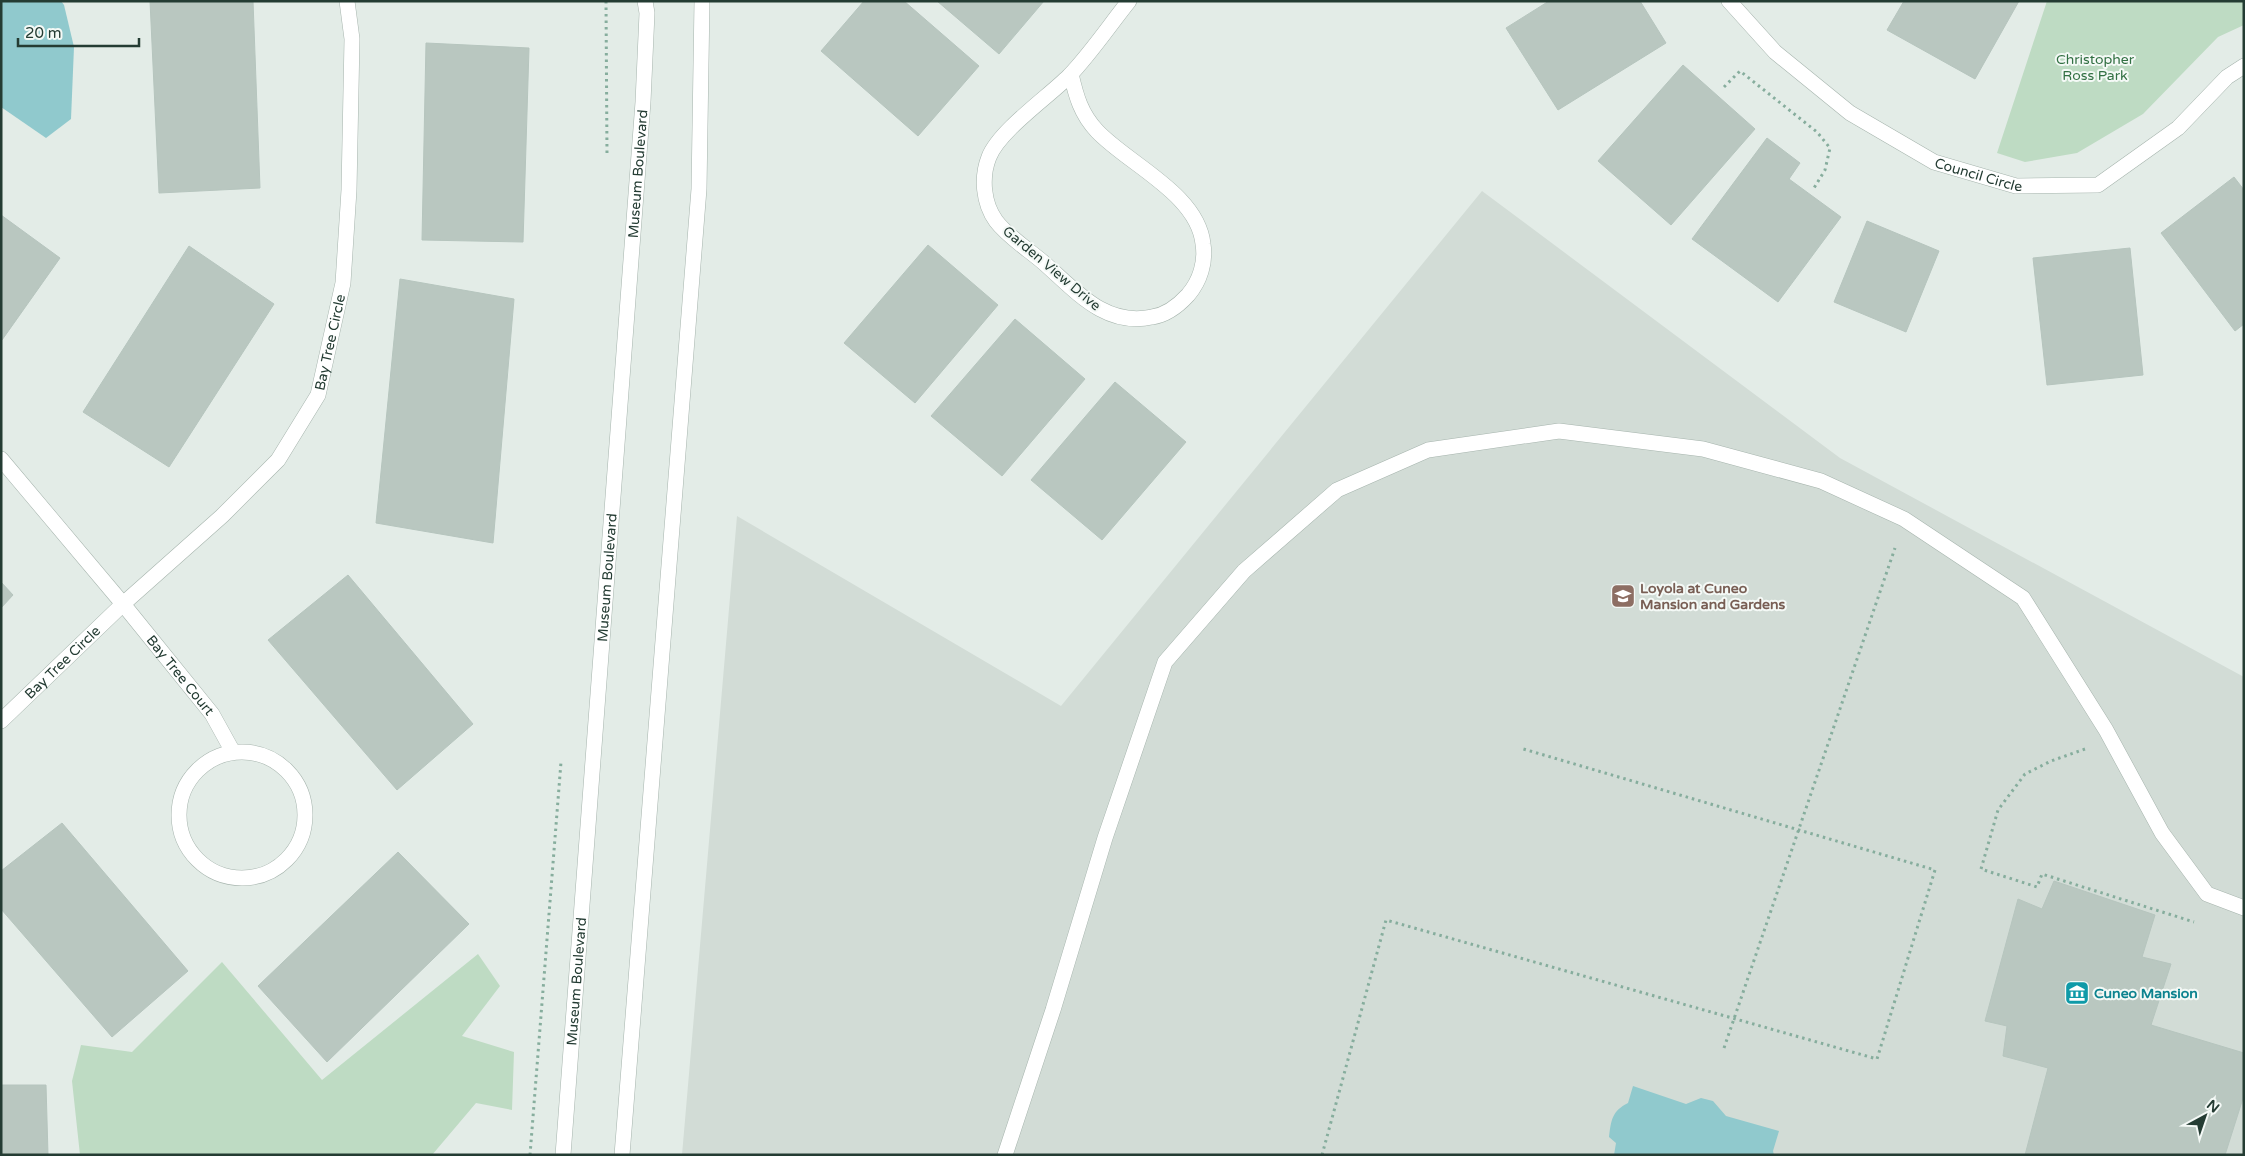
<svg xmlns="http://www.w3.org/2000/svg" width="2245" height="1156" viewBox="0 0 2245 1156" font-family="'Varela Round',sans-serif">
<style>
.built{fill:#d2dcd6}
.green{fill:#bedbc3}
.water{fill:#90c9cd}
.building{fill:#b9c7c0;stroke:#b6c5be}
.lines{fill:none;stroke-linecap:round;stroke-linejoin:round}
.lane-casing{stroke:#a6b4ad;stroke-width:16}
.street-casing{stroke:#a6b4ad;stroke-width:16}
.path{stroke:#86ad9d;stroke-width:3;stroke-dasharray:2.5 4;stroke-linecap:butt}
.lane{stroke:#fff;stroke-width:15}
.street{stroke:#fff;stroke-width:15}
.labels{text-anchor:middle;stroke-width:4;stroke-linejoin:round;paint-order:stroke}
.park-label{font-size:14px;fill:#327043;stroke:#f4f9f6}
.street-label{font-size:14px;fill:#243c33;stroke:#f4f9f6}
.education-label{font-size:14px;font-weight:bold;fill:#785e54;stroke:#f4f9f6;text-anchor:start}
.culture-label{font-size:14px;font-weight:bold;fill:#0d838f;stroke:#f4f9f6;text-anchor:start}
</style>
<rect width="100%" height="100%" fill="#e3ece7"/>
<polygon class="built" points="1482,191 1840,458 2244,677 2244,1155 682,1155 737,516 1061,706"/>
<g class="green">
<polygon points="2047,1 2244,1 2244,25 2218,37 2143,114 2077,153 2025,162 1997,153"/>
<polygon points="478,954 500,986 462,1036 514,1052 512,1110 476,1103 432,1155 80,1155 72,1081 81,1045 132,1052 222,962 322,1080"/>
</g>
<g class="water">
<polygon points="1,1 61,1 64,5 74,47 71,119 46,138 1,107"/>
<path d="M1633 1086 1686 1104 1701 1098 1713 1101 1726 1116 1779 1131 1773 1151 1774 1155H1614L1616 1143 1609 1137C1611 1120 1612 1111 1628 1103Z"/>
</g>
<g class="building">
<polygon points="150,1 253,1 260,188 159,193"/>
<polygon points="864,1 904,1 979,66 918,136 821,51"/>
<polygon points="937,1 1044,1 999,54"/>
<polygon points="1549,1 1640,1 1666,43 1558,110 1506,28"/>
<polygon points="1904,1 2019,1 1975,79 1887,30"/>
<polygon points="426,43 529,48 523,242 422,240"/>
<polygon points="1683,65 1755,129 1671,225 1598,161"/>
<polygon points="1767,138 1800,163 1789,179 1841,217 1778,302 1692,239"/>
<polygon points="2234,177 2244,190 2244,324 2235,331 2161,233"/>
<polygon points="1,215 60,258 2,340 1,340"/>
<polygon points="1867,221 1939,251 1906,332 1834,302"/>
<polygon points="928,245 998,305 915,403 844,343"/>
<polygon points="189,246 274,304 169,467 83,412"/>
<polygon points="2130,248 2143,375 2047,385 2033,258"/>
<polygon points="400,279 514,299 493,543 376,523"/>
<polygon points="1015,319 1085,379 1002,476 931,416"/>
<polygon points="1115,382 1186,442 1102,540 1031,480"/>
<polygon points="348,575 473,724 397,790 268,640"/>
<polygon points="1,582 13,595 1,608"/>
<polygon points="62,823 188,971 112,1037 1,909 1,871"/>
<polygon points="398,852 469,924 327,1062 258,986"/>
<polygon points="2054,881 2155,915 2142,957 2171,964 2151,1025 2244,1053 2244,1095 2225,1155 2025,1155 2048,1068 2003,1056 2007,1026 1985,1021 2018,899 2042,909"/>
<polygon points="1,1085 46,1085 48,1155 1,1155"/>
</g>
<g class="lines">
<defs>
<polyline id="lane" points="1005,1155 1053,1010 1105,838 1165,662 1244,571 1337,490 1428,450 1559,431 1703,449 1821,481 1904,519 2023,598 2106,730 2162,833 2207,894 2244,908"/>
<g id="street">
<path id="s1" d="M1729 1 1775 52 1850 113 1934 162 2016 186 2098 185 2178 128 2227 77 2244 66"/>
<path d="M1071 74C1076 96 1081 114 1097 131 1128 164 1198 194 1203 244 1206 262 1200 281 1188 295 1178 306 1166 315 1152 317 1105 327 1076 291 1044 263 1029 250 1008 237 996 221 983 203 981 177 989 157 999 131 1048 97 1069 76 1091 53 1109 26 1129 1"/>
<path id="s2" d="M1 459 123 604 212 714 233 752"/>
<path id="s3" d="M1 721 123 604 222 516 278 460 318 395 343 283 349 190 352 39 347 1"/>
<circle cx="242" cy="815" r="63"/>
<path id="s4" d="M563 1155 643 102 647 13 645 1"/>
<polyline points="622,1155 699,189 702,1"/>
</g>
</defs>
<use href="#lane" class="lane-casing"/>
<use href="#street" class="street-casing"/>
<g class="path">
<polyline points="606,1 607,156"/>
<polyline points="1724,87 1740,71 1817,132 1830,148 1825,170 1814,188"/>
<polyline points="2085,749 2051,761 2025,774 1998,810 1981,869 2037,887 2042,874 2194,922"/>
<polyline points="1724,1048 1895,548"/>
<polyline points="530,1155 561,762"/>
<polyline points="1322,1155 1386,920 1877,1059 1935,870 1520,748"/>
</g>
<use href="#lane" class="lane"/>
<use href="#street" class="street"/>
</g>
<defs>
<symbol id="university-square" viewBox="-11 -11 22 22"><rect x="-9" y="-9" width="18" height="18" rx="4" fill="#8d6e63" stroke="#f4f9f6"/><path d="M0-5L7-2L0 1L-7-2ZM-4 1L0 2.5L4 1V4Q0 6-4 4Z" fill="#fff"/></symbol>
<symbol id="museum-square" viewBox="-11 -11 22 22"><rect x="-9" y="-9" width="18" height="18" rx="4" fill="#0f9aa8" stroke="#f4f9f6"/><path d="M0-6L6-3V-2H-6V-3ZM-5-1h2V3h-2ZM-1-1h2V3h-2ZM3-1h2V3H3ZM-6 4H6V6H-6Z" fill="#fff"/></symbol>
</defs>
<g fill-rule="evenodd">
<use href="#university-square" x="1609" y="582" width="28" height="28"/>
<use href="#museum-square" x="2063" y="979" width="28" height="28"/>
</g>
<g class="labels">
<g class="park-label">
<text x="2095" y="64">Christopher<tspan x="2095" dy="16">Ross Park</tspan></text>
</g>
<g class="street-label">
<text dy="5" stroke="none"><textPath href="#s1" startOffset="309">Council Circle</textPath></text>
<text dy="5" stroke="none"><textPath href="#s4" startOffset="984">Museum Boulevard</textPath></text>
<text transform="translate(1052 268) rotate(40)" y="5">Garden View Drive</text>
<text dy="5" stroke="none"><textPath href="#s3" startOffset="511">Bay Tree Circle</textPath></text>
<text dy="5" stroke="none"><textPath href="#s4" startOffset="579">Museum Boulevard</textPath></text>
<text dy="5" stroke="none"><textPath href="#s3" startOffset="85">Bay Tree Circle</textPath></text>
<text dy="5" stroke="none"><textPath href="#s2" startOffset="281">Bay Tree Court</textPath></text>
<text dy="5" stroke="none"><textPath href="#s4" startOffset="174">Museum Boulevard</textPath></text>
</g>
<g class="education-label">
<text x="1640" y="593">Loyola at Cuneo<tspan x="1640" dy="16">Mansion and Gardens</tspan></text>
</g>
<g class="culture-label">
<text x="2094" y="998">Cuneo Mansion</text>
</g>
</g>
<rect width="2245" height="1156" fill="none" stroke="#243c33" stroke-width="5"/>
<g transform="translate(2205 1116) rotate(40)" stroke="#f4f9f6" stroke-width="4" paint-order="stroke">
<path d="M0-4L9 19L0 12L-9 19Z" fill="#243c33"/>
<text y="-8" font-size="14" font-weight="bold" text-anchor="middle" fill="#243c33">N</text>
</g>
<path d="M18 38v8h121v-8" fill="none" stroke="#243c33" stroke-width="2.5"/>
<text x="25" y="38" font-size="15" fill="#243c33" stroke="#f4f9f6" stroke-width="4" paint-order="stroke">20 m</text>
</svg>
